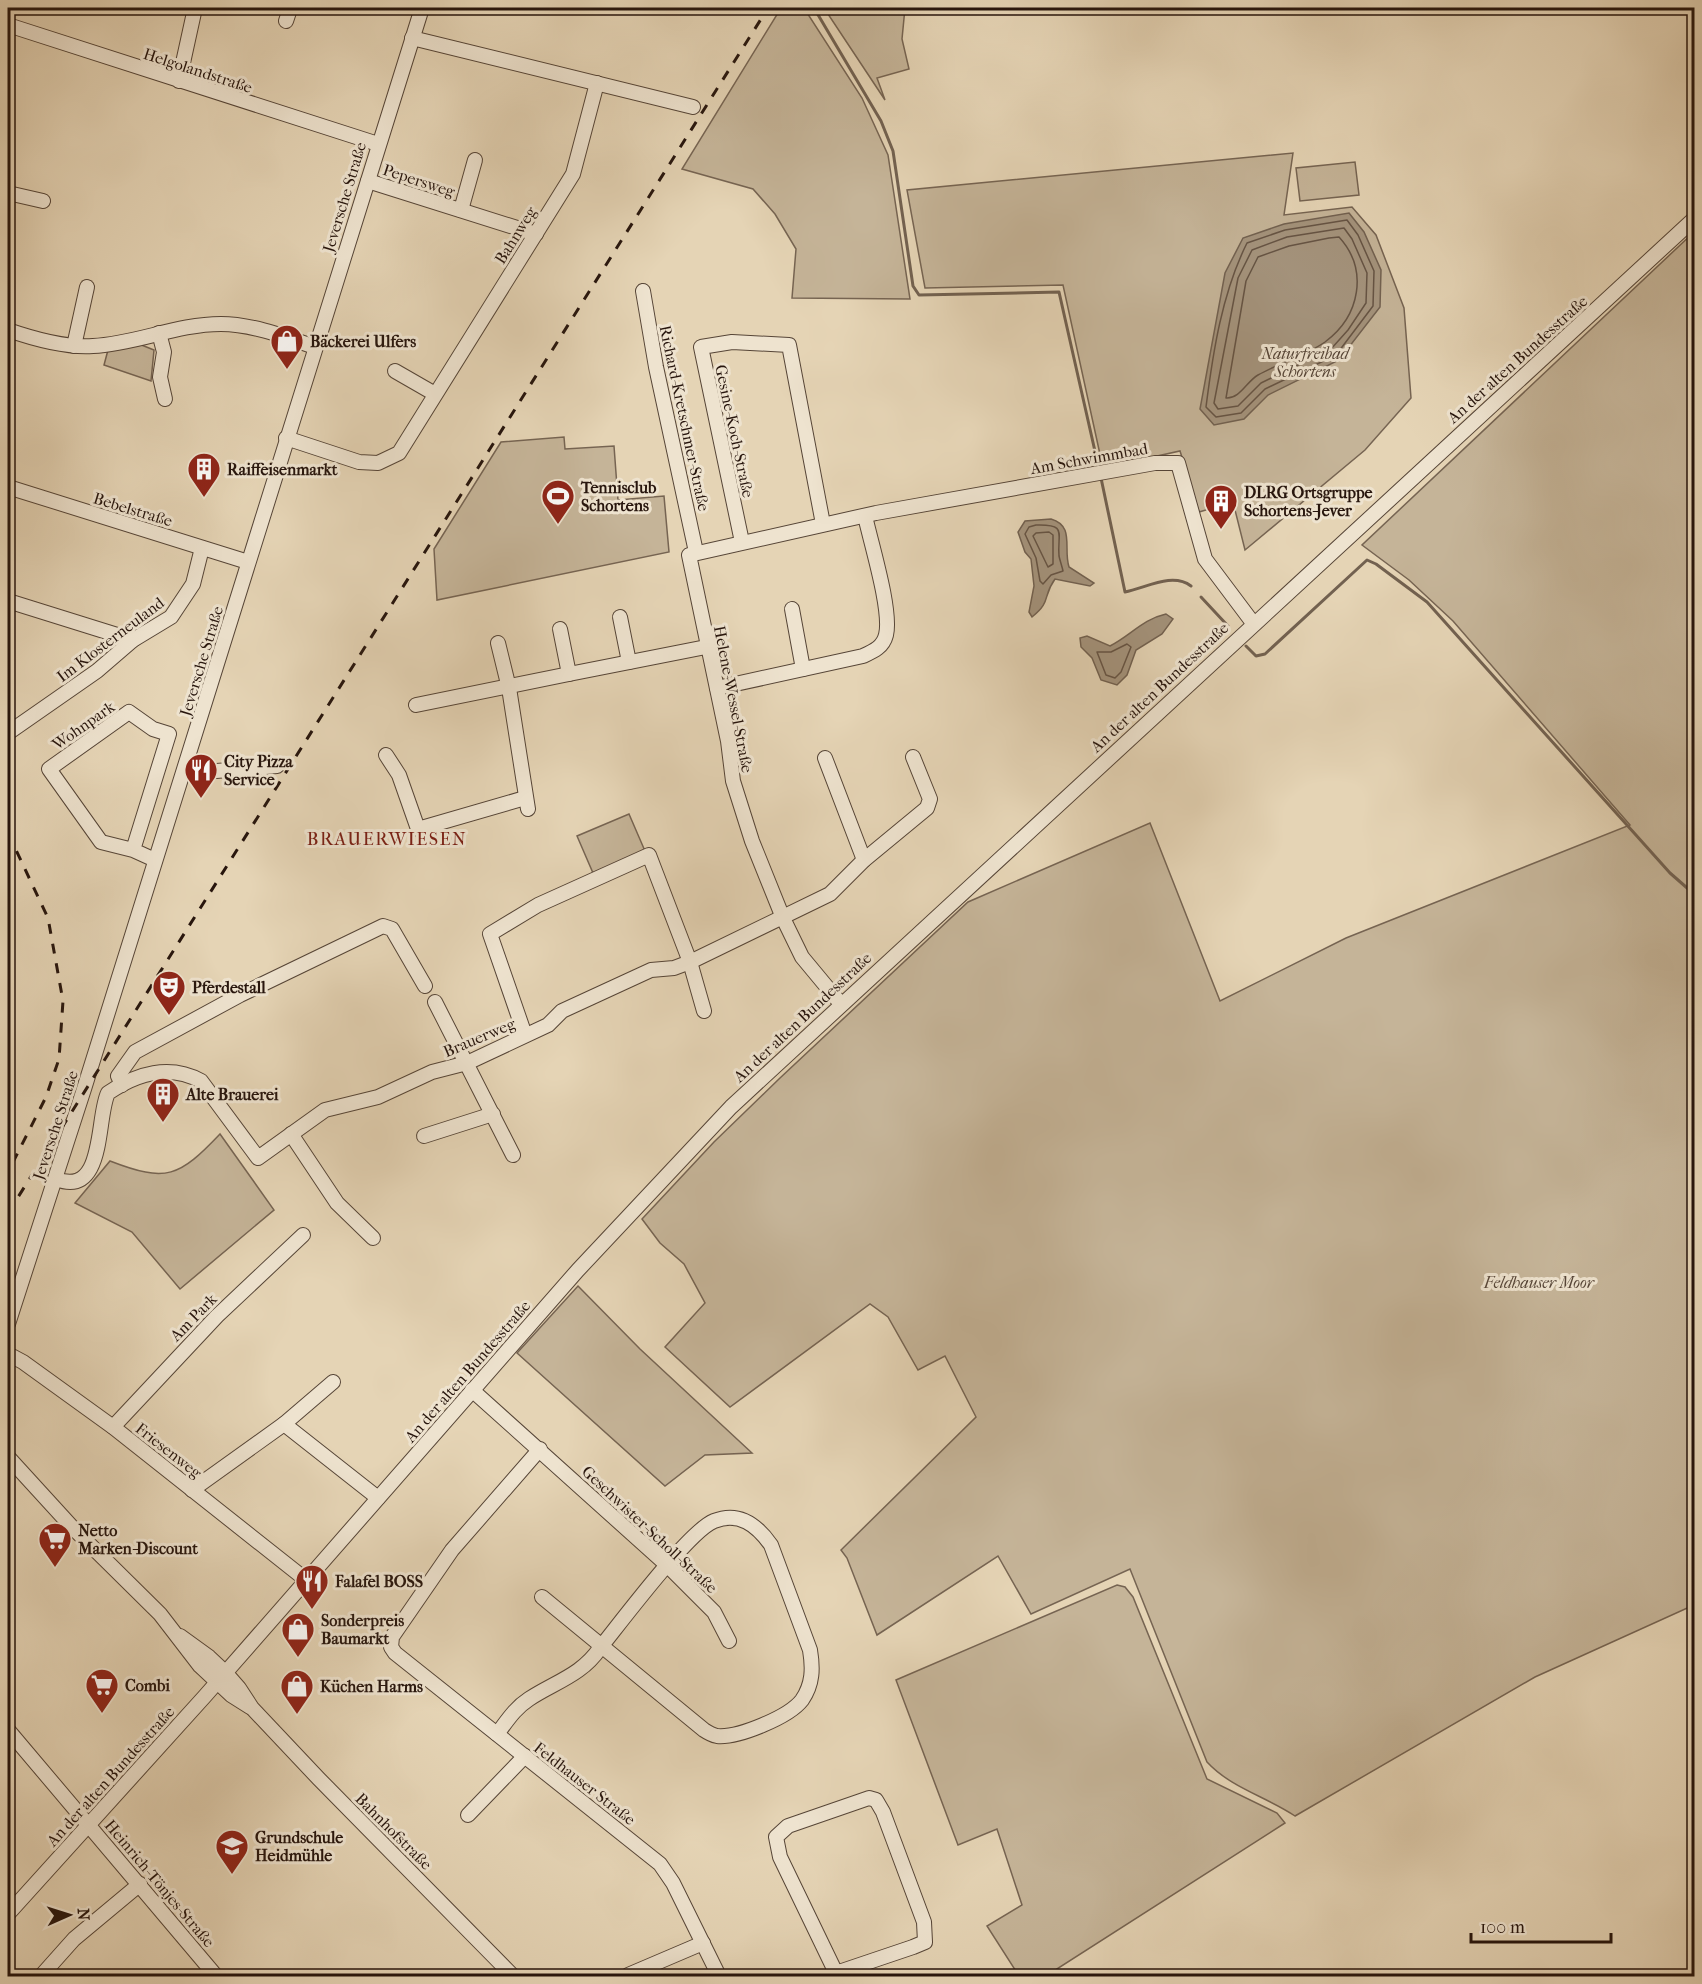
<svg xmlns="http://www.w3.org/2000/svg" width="1702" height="1984" viewBox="0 0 1702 1984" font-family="'IM FELL French Canon',serif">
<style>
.green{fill:#c5b498;stroke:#766452;stroke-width:1.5}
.water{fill:#a4937c;stroke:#726150;stroke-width:1.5}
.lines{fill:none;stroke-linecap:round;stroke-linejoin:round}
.shore{stroke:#665444;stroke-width:1.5}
.stream{stroke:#726150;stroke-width:3}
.minor-casing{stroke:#564537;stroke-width:16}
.minor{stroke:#eee3cf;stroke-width:14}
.rail{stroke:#27150d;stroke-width:3;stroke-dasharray:10 10;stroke-linecap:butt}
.labels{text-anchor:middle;stroke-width:6;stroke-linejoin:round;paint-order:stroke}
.street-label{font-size:16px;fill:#27150d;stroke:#eee3cf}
.poi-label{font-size:16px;font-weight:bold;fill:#27150d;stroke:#eee3cf;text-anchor:start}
.park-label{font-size:16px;font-style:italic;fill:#564537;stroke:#eee3cf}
.neighbourhood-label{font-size:18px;letter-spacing:1.5px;fill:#7a1f14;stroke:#eee3cf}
</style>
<rect width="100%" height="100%" fill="#e5d4b5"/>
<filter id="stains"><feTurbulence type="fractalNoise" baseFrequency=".00333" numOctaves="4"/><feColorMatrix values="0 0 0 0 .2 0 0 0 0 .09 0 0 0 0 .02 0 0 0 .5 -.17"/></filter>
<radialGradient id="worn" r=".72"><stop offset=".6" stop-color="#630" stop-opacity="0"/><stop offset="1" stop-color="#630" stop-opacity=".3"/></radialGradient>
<g class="green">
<polygon points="781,8 804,8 862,98 888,155 910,299 792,298 796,249 775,214 753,189 682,169"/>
<polygon points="824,8 905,8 902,39 909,69 877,78 885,100"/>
<polygon points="1293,153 1284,215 1352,207 1376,235 1404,308 1411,398 1365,450 1245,550 1233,502 1199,512 1180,451 1103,468 1063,285 925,288 907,190"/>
<polygon points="1355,162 1359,195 1300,201 1296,168"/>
<path d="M1694 232V1605L1535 1677 1295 1816C1267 1797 1231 1788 1207 1762L1130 1569 1031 1614 998 1556 877 1635 847 1558 841 1550 976 1417 945 1356 918 1370 888 1317 870 1304 730 1407 665 1347 705 1303 684 1264 660 1243 642 1219 714 1142 780 1078 968 902 1150 823 1220 1001 1346 938 1630 825 1453 621 1409 580 1362 545Z"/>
<polygon points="139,344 154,350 151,381 104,365 108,350"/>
<polygon points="564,437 565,449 614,446 618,500 664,496 669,552 437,600 434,549 501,442"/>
<polygon points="629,814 645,851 593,873 577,836"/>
<path d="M220 1134 274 1210 180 1289 132 1232 75 1203 110 1161C167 1183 179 1177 220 1134Z"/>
<polygon points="578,1286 640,1349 752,1453 705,1455 665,1486 517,1353"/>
<polygon points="1117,1585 1125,1587 1133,1597 1207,1779 1277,1813 1285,1823 1046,1976 1019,1976 987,1926 1022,1905 997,1829 958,1845 896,1680"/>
</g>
<g class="water">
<polygon points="1349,213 1364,232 1381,270 1380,307 1339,360 1268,395 1244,419 1214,425 1200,409 1225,273 1243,238 1284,224"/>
<path d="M1051 519C1075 526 1063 548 1069 567L1094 583 1090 586 1055 579C1042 597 1052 601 1032 617L1029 612 1034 586 1031 559 1025 552 1018 532 1025 521Z"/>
<path d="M1166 614 1173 619 1162 634 1136 650 1127 675 1117 685 1101 680 1092 658 1081 647 1080 638 1087 636 1110 646C1130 636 1143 619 1166 614Z"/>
</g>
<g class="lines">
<g class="shore">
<path d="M1347 220 1358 235 1374 271 1373 306 1336 355 1265 389 1241 413 1216 417 1206 407C1213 352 1222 293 1247 243L1285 230Z"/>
<polygon points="1344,228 1352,239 1367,273 1366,303 1348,330 1331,349 1261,383 1238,406 1218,409 1214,403 1238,278 1252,250 1287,237"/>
<path d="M1329 238 1339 237C1369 270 1360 316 1325 342 1305 356 1279 363 1258 375 1247 381 1240 399 1226 398L1246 281 1258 257 1289 246Z"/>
<path d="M1036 525C1068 524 1057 533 1059 556 1060 561 1062 566 1063 571L1051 575 1043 584 1040 581 1036 558 1025 534 1029 527Z"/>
<polygon points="1049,532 1053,535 1053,564 1048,567 1033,536 1036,533"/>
<polygon points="1127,644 1131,647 1121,672 1115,678 1106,675 1097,652 1111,652"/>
</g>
<g class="stream">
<polyline points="814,8 881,121 893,151 913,286 919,295 1059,292 1099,469"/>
<path d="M1101 478 1125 592C1146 588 1172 572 1191 586"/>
<polyline points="1201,597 1228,626"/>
<polyline points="1246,646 1256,656 1265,654 1367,560 1376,564 1427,602 1670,873 1694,894"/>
</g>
<defs>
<g id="minor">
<polyline points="286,21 290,9 287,8"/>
<polyline points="8,25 378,144"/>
<polyline points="412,38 693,107"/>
<polyline points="179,81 195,8"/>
<polyline points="368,181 536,234"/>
<polyline points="8,193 43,201"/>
<polyline points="461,210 475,160"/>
<polyline points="643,291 656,367 696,552"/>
<path d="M8 330C34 339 65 348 93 346 136 344 177 324 221 324 252 324 286 337 315 347"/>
<polyline points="159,333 164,352 160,377 165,399"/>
<polyline points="74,346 87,287"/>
<polyline points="395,371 435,394"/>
<polyline points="286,438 359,462 378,463 399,453 573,174 597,83"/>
<polyline points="8,487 248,562"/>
<polyline points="742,542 701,347 732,342 789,345 823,524"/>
<polyline points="8,601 133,640"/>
<polyline points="792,609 803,669"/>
<polyline points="620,617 629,662"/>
<polyline points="560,629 569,674 706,647"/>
<polyline points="498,643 509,688 528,809"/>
<path d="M717 688 863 656C874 651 883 647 886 635 892 611 871 543 865 516"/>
<polyline points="416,705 569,674"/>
<polyline points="8,733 97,671 133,640 171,617 193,584 202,548"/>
<polyline points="386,755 399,775 418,829 525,798"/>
<polyline points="825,758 864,860"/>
<polyline points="185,771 192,773 277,766"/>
<polyline points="133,850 169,734 153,729 129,712 49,769 101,842 133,850 155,860"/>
<polyline points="435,1002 513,1155"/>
<polyline points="841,1004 802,957 783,918 752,841 733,781 728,741 689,555 876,513 1155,463 1178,463 1205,559 1253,623"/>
<polyline points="525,1035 490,934 538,905 649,855 690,962 704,1011"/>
<polyline points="122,1085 118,1076 135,1052 240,995 383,926 392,929 425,986"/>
<polyline points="291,1134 337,1203 373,1238"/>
<polyline points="424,1136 493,1114"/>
<path d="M56 1179C106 1198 96 1117 108 1093 137 1073 170 1064 201 1081L258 1158 325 1110 378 1097 432 1072 467 1063 548 1025 562 1011 651 970 674 968 690 962 830 894 864 860 927 808 930 799 913 757"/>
<polyline points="8,1324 84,1089 422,8"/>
<polyline points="8,1354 23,1362 113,1427 305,1579"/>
<polyline points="472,1390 668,1566 714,1612 729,1641"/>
<polyline points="284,1424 378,1498"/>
<polyline points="113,1427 217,1316 303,1235"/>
<polyline points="540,1449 452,1550 392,1637 391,1647 395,1653 660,1864 673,1883 719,1976"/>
<polyline points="8,1457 71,1526 160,1614 200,1666 231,1695 250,1707"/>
<polyline points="192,1490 284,1424 333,1382"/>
<polyline points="180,1636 209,1657 225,1672 239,1688 252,1708 319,1779 513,1976"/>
<polyline points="8,1730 216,1976"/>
<path d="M497 1734C507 1721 515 1708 529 1699 555 1682 582 1675 600 1648 621 1622 689 1531 714 1521 739 1511 757 1525 771 1545L810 1650C813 1668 813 1684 802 1700 789 1717 738 1738 717 1736 712 1735 707 1732 704 1730L542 1597"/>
<polyline points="468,1815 525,1756"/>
<polyline points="8,1914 205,1696 578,1270 731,1107 1694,219"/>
<polyline points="628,1975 703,1943"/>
<polyline points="41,1976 74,1939 140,1884"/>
<polyline points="830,1976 836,1973 913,1947 925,1942 924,1922 883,1812 876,1800 869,1798 788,1826 776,1837 780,1857 836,1973 837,1976"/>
</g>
</defs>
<use href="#minor" class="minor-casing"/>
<use href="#minor" class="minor"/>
<g class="rail">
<polyline points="8,833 48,918 63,1001 59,1059 46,1097 8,1172"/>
<polyline points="8,1213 768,8"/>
</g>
</g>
<defs>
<symbol id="shop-pin" viewBox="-11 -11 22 30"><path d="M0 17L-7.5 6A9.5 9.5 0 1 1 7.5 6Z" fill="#8f2418" stroke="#eee3cf"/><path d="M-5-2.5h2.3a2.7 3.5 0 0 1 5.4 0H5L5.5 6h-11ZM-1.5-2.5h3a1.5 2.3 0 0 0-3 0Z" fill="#fff"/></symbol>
<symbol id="building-pin" viewBox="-11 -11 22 30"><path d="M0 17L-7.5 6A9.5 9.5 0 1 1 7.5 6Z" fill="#8f2418" stroke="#eee3cf"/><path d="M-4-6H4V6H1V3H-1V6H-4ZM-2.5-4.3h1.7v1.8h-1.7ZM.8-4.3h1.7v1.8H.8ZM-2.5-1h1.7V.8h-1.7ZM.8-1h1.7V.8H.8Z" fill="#fff"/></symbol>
<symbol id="stadium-pin" viewBox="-11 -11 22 30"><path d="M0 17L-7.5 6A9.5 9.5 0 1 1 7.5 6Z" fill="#8f2418" stroke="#eee3cf"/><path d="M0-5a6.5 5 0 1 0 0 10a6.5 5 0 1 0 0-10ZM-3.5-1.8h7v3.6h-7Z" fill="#fff"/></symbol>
<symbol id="restaurant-pin" viewBox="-11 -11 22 30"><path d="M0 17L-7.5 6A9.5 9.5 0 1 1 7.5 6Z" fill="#8f2418" stroke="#eee3cf"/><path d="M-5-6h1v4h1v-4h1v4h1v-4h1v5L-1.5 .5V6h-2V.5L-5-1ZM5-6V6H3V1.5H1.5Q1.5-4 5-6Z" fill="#fff"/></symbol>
<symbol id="theatre-pin" viewBox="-11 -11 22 30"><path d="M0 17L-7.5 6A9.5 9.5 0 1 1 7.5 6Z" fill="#8f2418" stroke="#eee3cf"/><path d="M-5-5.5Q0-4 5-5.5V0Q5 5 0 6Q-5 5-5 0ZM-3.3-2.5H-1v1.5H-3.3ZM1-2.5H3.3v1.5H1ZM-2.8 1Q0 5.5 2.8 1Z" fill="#fff"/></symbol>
<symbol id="supermarket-pin" viewBox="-11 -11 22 30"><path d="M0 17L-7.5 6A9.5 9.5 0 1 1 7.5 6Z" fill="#8f2418" stroke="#eee3cf"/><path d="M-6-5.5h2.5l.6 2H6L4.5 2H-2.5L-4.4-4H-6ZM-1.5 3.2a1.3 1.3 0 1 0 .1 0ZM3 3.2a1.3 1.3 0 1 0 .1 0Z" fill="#fff"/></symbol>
<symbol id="school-pin" viewBox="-11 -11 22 30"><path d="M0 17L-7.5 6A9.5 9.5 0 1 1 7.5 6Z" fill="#8f2418" stroke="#eee3cf"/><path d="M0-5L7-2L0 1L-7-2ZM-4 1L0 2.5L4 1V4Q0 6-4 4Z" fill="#fff"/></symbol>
</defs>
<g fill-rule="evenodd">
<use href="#shop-pin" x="268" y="322" width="38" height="52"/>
<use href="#building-pin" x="185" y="450" width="38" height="52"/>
<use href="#stadium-pin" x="539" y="477" width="38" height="52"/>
<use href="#building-pin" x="1202" y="482" width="38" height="52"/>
<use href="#restaurant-pin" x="182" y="751" width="38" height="52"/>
<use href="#theatre-pin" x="150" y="968" width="38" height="52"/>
<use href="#building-pin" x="144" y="1075" width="38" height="52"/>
<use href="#supermarket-pin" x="36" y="1520" width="38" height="52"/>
<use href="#restaurant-pin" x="293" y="1562" width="38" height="52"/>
<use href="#shop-pin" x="279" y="1610" width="38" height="52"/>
<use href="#supermarket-pin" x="83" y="1666" width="38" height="52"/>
<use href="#shop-pin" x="278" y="1667" width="38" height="52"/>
<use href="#school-pin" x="213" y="1827" width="38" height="52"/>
</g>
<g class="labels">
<g class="street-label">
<text transform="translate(198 70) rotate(18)" y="6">Helgolandstraße</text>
<text transform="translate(419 180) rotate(18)" y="6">Pepersweg</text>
<text transform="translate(344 197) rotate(-73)" y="6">Jeversche Straße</text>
<text transform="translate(515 235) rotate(-58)" y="6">Bahnweg</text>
<text transform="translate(1517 359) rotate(-42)" y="6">An der alten Bundesstraße</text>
<text transform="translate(685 418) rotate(78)" y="6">Richard-Kretschmer-Straße</text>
<text transform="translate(735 431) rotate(78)" y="6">Gesine-Koch-Straße</text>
<text transform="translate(1089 458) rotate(-10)" y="6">Am Schwimmbad</text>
<text transform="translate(133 509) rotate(17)" y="6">Bebelstraße</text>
<text transform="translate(110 639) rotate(-37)" y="6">Im Klosterneuland</text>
<text transform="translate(201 661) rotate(-73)" y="6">Jeversche Straße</text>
<text transform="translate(1159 687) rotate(-43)" y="6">An der alten Bundesstraße</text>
<text transform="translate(734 699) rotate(79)" y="6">Helene-Wessel-Straße</text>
<text transform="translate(83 725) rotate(-35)" y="6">Wohnpark</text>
<text transform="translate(802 1017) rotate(-43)" y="6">An der alten Bundesstraße</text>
<text transform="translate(479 1037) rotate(-23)" y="6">Brauerweg</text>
<text transform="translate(55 1125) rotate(-72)" y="6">Jeversche Straße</text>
<text transform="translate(193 1317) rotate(-46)" y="6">Am Park</text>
<text transform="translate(467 1371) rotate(-49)" y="6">An der alten Bundesstraße</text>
<text transform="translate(169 1450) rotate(38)" y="6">Friesenweg</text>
<text transform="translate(650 1529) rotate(43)" y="6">Geschwister-Scholl-Straße</text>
<text transform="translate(110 1776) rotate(-48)" y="6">An der alten Bundesstraße</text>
<text transform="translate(585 1783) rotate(38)" y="6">Feldhauser Straße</text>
<text transform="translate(394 1831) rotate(45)" y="6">Bahnhofstraße</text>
<text transform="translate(160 1883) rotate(50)" y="6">Heinrich-Tönjes-Straße</text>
</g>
<g class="poi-label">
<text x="310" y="347">Bäckerei Ulfers</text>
<text x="227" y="475">Raiffeisenmarkt</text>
<text x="581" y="493">Tennisclub<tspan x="581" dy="18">Schortens</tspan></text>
<text x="1244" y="498">DLRG Ortsgruppe<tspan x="1244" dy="18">Schortens-Jever</tspan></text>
<text x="224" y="767">City Pizza<tspan x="224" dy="18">Service</tspan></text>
<text x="192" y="993">Pferdestall</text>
<text x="186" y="1100">Alte Brauerei</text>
<text x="78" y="1536">Netto<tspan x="78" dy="18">Marken-Discount</tspan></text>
<text x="335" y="1587">Falafel BOSS</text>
<text x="321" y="1626">Sonderpreis<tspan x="321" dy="18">Baumarkt</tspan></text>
<text x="125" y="1691">Combi</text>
<text x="320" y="1692">Küchen Harms</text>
<text x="255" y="1843">Grundschule<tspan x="255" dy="18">Heidmühle</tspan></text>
</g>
<g class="park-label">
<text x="1305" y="359">Naturfreibad<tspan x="1305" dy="18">Schortens</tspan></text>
<text x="1539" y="1288">Feldhauser Moor</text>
</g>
<g class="neighbourhood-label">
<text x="387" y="845">BRAUERWIESEN</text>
</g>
</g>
<rect width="1702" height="1984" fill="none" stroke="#e5d4b5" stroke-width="30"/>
<rect x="9" y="9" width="1684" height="1966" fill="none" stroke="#27150d" stroke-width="3"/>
<rect x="15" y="15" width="1672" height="1954" fill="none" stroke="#27150d" stroke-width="1.5"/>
<g transform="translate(69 1915) rotate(87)" stroke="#eee3cf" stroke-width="4.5" paint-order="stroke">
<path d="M0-4.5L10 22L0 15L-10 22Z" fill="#27150d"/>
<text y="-9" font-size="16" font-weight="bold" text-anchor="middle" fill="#27150d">N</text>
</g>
<path d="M1471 1933v9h140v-9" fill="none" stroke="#27150d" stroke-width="3"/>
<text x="1480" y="1933" font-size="18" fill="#27150d" stroke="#eee3cf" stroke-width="4.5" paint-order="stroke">100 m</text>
<rect width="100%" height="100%" filter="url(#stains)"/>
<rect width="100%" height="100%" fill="url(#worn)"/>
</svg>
